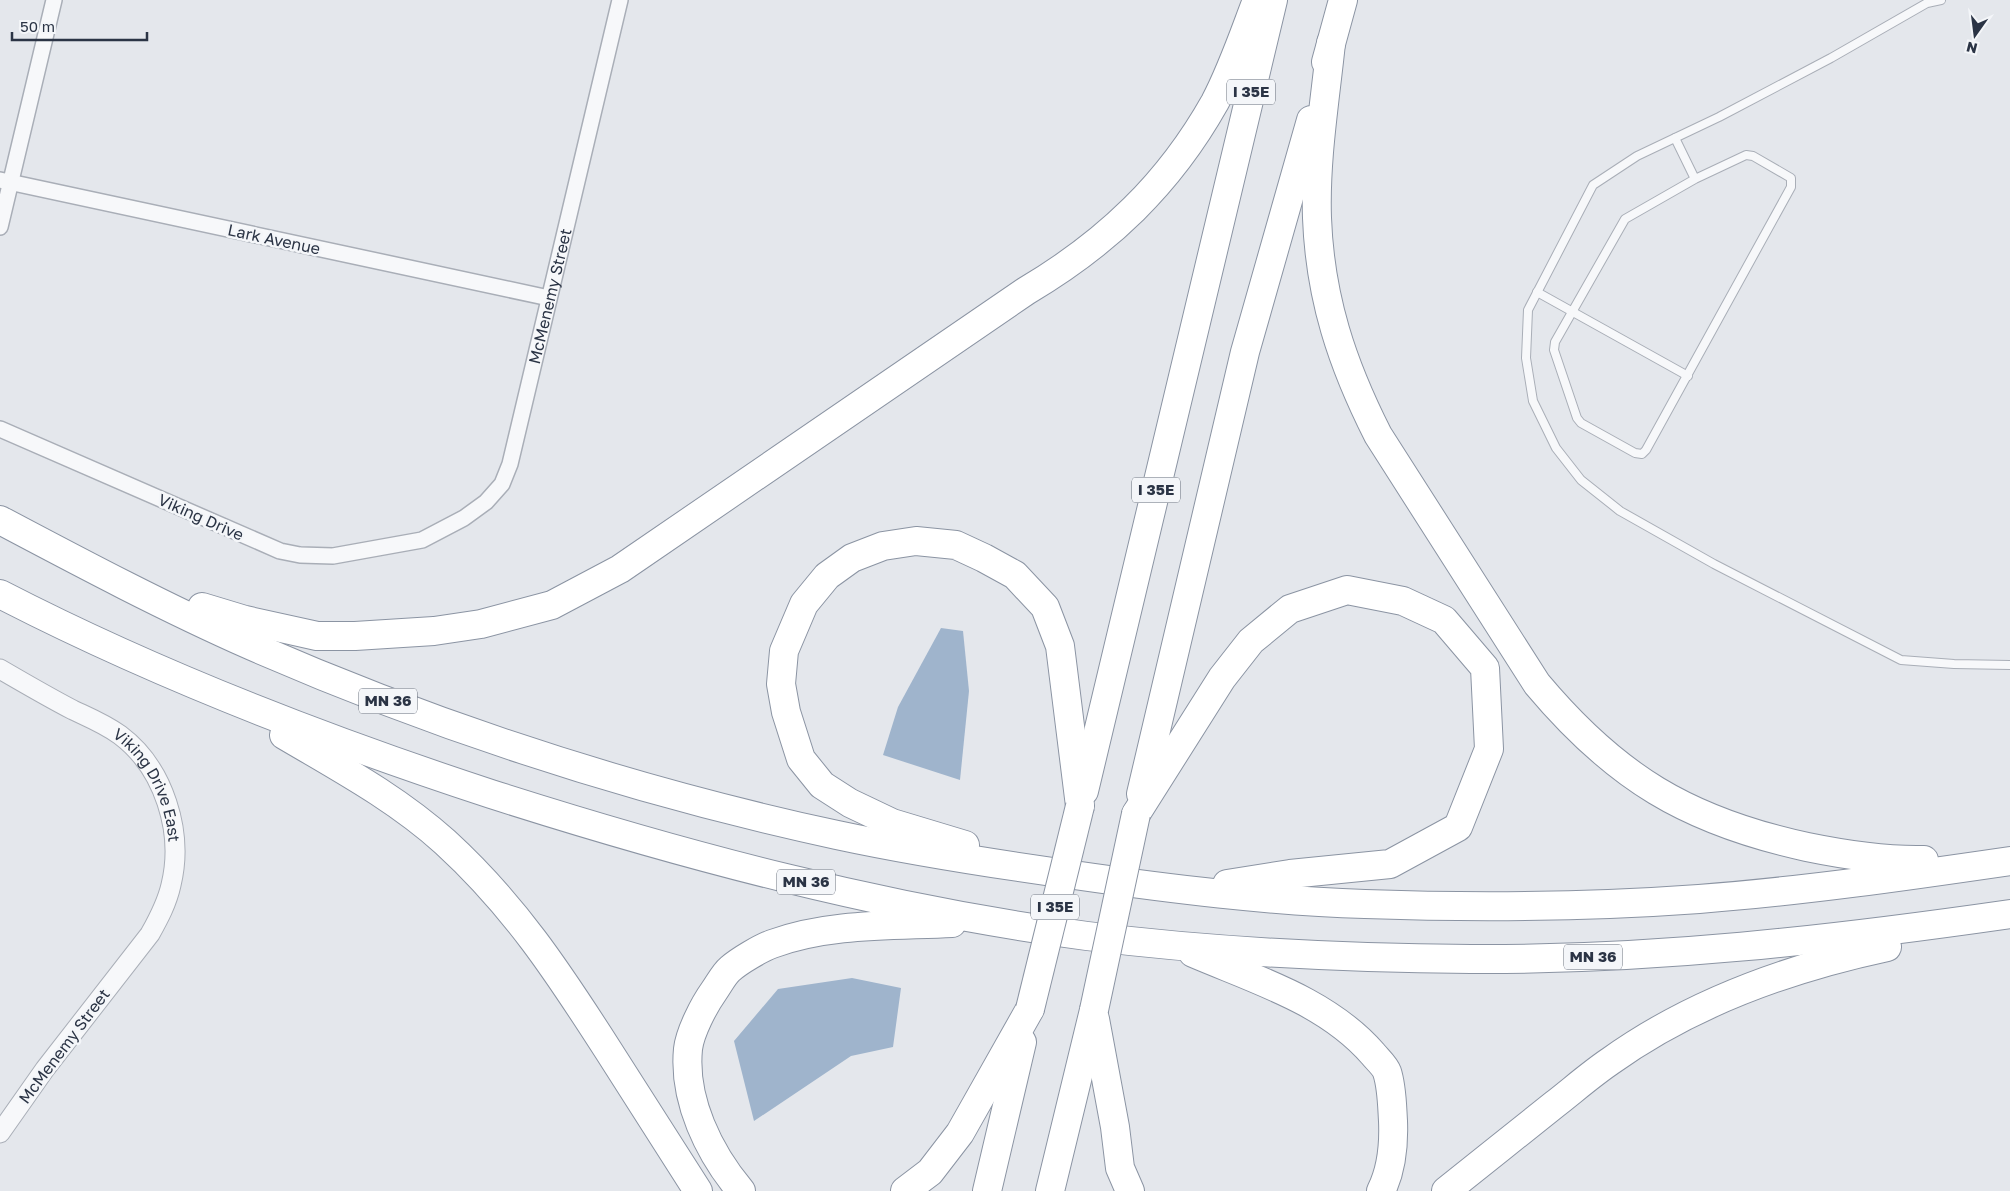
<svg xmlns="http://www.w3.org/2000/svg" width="2010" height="1191" viewBox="0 0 2010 1191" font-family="'Golos Text',sans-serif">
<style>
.water{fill:#9fb4cc}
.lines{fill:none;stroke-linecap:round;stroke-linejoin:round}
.service-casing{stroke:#a9aeb7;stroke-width:10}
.minor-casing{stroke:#a9aeb7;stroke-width:18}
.tertiary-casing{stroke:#a9aeb7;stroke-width:21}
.motorway-casing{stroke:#8b94a3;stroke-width:30}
.service{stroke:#f7f8fa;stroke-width:8}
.minor{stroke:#f7f8fa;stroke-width:15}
.tertiary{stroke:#f7f8fa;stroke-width:19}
.motorway{stroke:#fff;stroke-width:28}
.motorway-bridge-casing{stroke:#8b94a3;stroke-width:30;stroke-linecap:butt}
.motorway-bridge{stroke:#fff;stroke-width:28}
.labels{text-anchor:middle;stroke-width:5;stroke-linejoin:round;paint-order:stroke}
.shield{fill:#f4f6f9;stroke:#676e7b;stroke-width:1}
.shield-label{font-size:15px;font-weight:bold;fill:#2b3445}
.street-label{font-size:16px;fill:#2b3445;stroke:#f4f6f9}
</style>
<rect width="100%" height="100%" fill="#e4e7ec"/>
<g class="water">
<polygon points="941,628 963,631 969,691 960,780 883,755 898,707"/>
<polygon points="852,978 901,988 893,1047 851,1056 754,1121 734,1041 778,989"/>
</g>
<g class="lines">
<defs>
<g id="service">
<polyline points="1941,0 1927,3 1831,58 1719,117 1637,156 1593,185 1528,310 1526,358 1533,401 1556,448 1581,480 1620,511 1714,564 1901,660 1954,664 2010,665"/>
<polyline points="1675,138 1695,179 1625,219 1555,342 1554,350 1577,418 1581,423 1635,453 1642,454 1646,450 1791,187 1791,178 1753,156 1746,155 1695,179"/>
<polyline points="1537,292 1688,376"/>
</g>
<g id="minor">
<polyline points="0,180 549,298"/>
<polyline points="0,227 54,0"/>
<path id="s1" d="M0 429 280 551 300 555 333 556 422 540 464 518 486 502 502 484 510 464 620 0"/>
</g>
<g id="tertiary">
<path id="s2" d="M0 669C24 683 48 697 73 710 90 718 105 724 120 735 164 768 184 832 171 885 167 903 159 918 150 934L45 1069 0 1133"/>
</g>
<g id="motorway">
<path d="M1331 43C1325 101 1315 160 1317 218 1320 298 1342 364 1378 435L1537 684C1615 777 1687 821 1807 847 1846 855 1884 861 1924 860"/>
<polyline points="1326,62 1343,0"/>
<path d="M0 520C83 564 166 608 252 646 440 728 638 792 837 835 916 852 995 864 1074 875 1171 889 1268 901 1365 904 1476 908 1588 907 1699 899 1803 891 1907 876 2010 861"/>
<path d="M0 594C157 675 323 739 491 794 685 856 885 909 1087 936 1214 952 1344 958 1471 959 1654 960 1829 940 2010 914"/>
<path d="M202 607 245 620 317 636H355L434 631 481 624 552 605 620 569 1026 291C1107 243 1169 184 1215 102 1232 70 1244 34 1257 0"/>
<path d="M284 735C340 768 396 798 445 842 514 905 558 972 608 1050 638 1097 668 1144 698 1191"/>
<polyline points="1084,791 1273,0"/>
<polyline points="1141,794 1245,352 1311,120"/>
<polyline points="1136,814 1222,678 1251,641 1290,609 1347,590 1403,601 1444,620 1485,668 1489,749 1458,827 1390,864 1290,874 1227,884"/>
<polyline points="965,845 892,823 850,803 822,785 801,759 786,712 781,684 784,651 804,604 827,576 852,558 883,546 916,541 956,545 984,558 1015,575 1045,607 1060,646 1080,806"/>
<path d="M1193 953C1256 980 1327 1001 1373 1054 1377 1059 1385 1066 1387 1072 1392 1087 1392 1105 1393 1121 1394 1145 1392 1169 1381 1191"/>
<polyline points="1095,1019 1115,1127 1120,1168 1130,1191"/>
<path d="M741 1191C709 1153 683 1100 688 1049 690 1032 704 1005 714 991 719 984 724 974 730 969 739 961 761 948 772 944 829 923 893 926 952 923"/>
<polyline points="905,1191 930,1172 960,1133 1030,1009"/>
<polyline points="987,1191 1022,1042"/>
<polyline points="1050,1191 1094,1010"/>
<path d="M1446 1191C1482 1162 1519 1133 1555 1104 1573 1090 1590 1075 1609 1062 1691 1003 1789 968 1887 947"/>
</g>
</defs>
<use href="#service" class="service-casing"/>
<use href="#minor" class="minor-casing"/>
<use href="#tertiary" class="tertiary-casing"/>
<use href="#motorway" class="motorway-casing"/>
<use href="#service" class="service"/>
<use href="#minor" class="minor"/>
<use href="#tertiary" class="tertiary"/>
<use href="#motorway" class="motorway"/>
<defs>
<g id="motorway-bridge">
<polyline points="1030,1009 1080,806"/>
<polyline points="1094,1010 1136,814"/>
</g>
</defs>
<use href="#motorway-bridge" class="motorway-bridge-casing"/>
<use href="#motorway-bridge" class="motorway-bridge"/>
</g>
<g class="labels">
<g class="shield">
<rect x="1227" y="79.5" width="48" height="25" rx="4"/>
<rect x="1132" y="477.5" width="48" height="25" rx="4"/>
<rect x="359" y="688.5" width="58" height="25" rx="4"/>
<rect x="777" y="869.5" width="58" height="25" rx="4"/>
<rect x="1031" y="894.5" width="48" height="25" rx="4"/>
<rect x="1564" y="944.5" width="58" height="25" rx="4"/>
</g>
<g class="shield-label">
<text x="1251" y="97">I 35E</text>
<text x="1156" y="495">I 35E</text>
<text x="388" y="706">MN 36</text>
<text x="806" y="887">MN 36</text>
<text x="1055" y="912">I 35E</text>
<text x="1593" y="962">MN 36</text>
</g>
<g class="street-label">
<text transform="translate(274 239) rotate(12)" y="6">Lark Avenue</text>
<text dy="6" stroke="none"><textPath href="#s1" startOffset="742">McMenemy Street</textPath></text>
<text transform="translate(201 517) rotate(24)" y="6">Viking Drive</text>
<text dy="6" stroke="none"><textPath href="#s2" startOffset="196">Viking Drive East</textPath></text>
<text transform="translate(64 1046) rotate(-53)" y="6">McMenemy Street</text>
</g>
</g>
<g transform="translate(1975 35) rotate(194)" stroke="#f4f6f9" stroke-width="4" paint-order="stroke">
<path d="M0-4L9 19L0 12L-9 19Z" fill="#2b3445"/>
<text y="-8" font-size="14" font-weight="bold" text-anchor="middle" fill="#2b3445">N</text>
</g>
<path d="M12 32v8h135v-8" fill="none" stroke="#2b3445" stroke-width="2.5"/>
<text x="20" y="32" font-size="15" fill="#2b3445" stroke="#f4f6f9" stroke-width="4" paint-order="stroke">50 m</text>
</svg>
